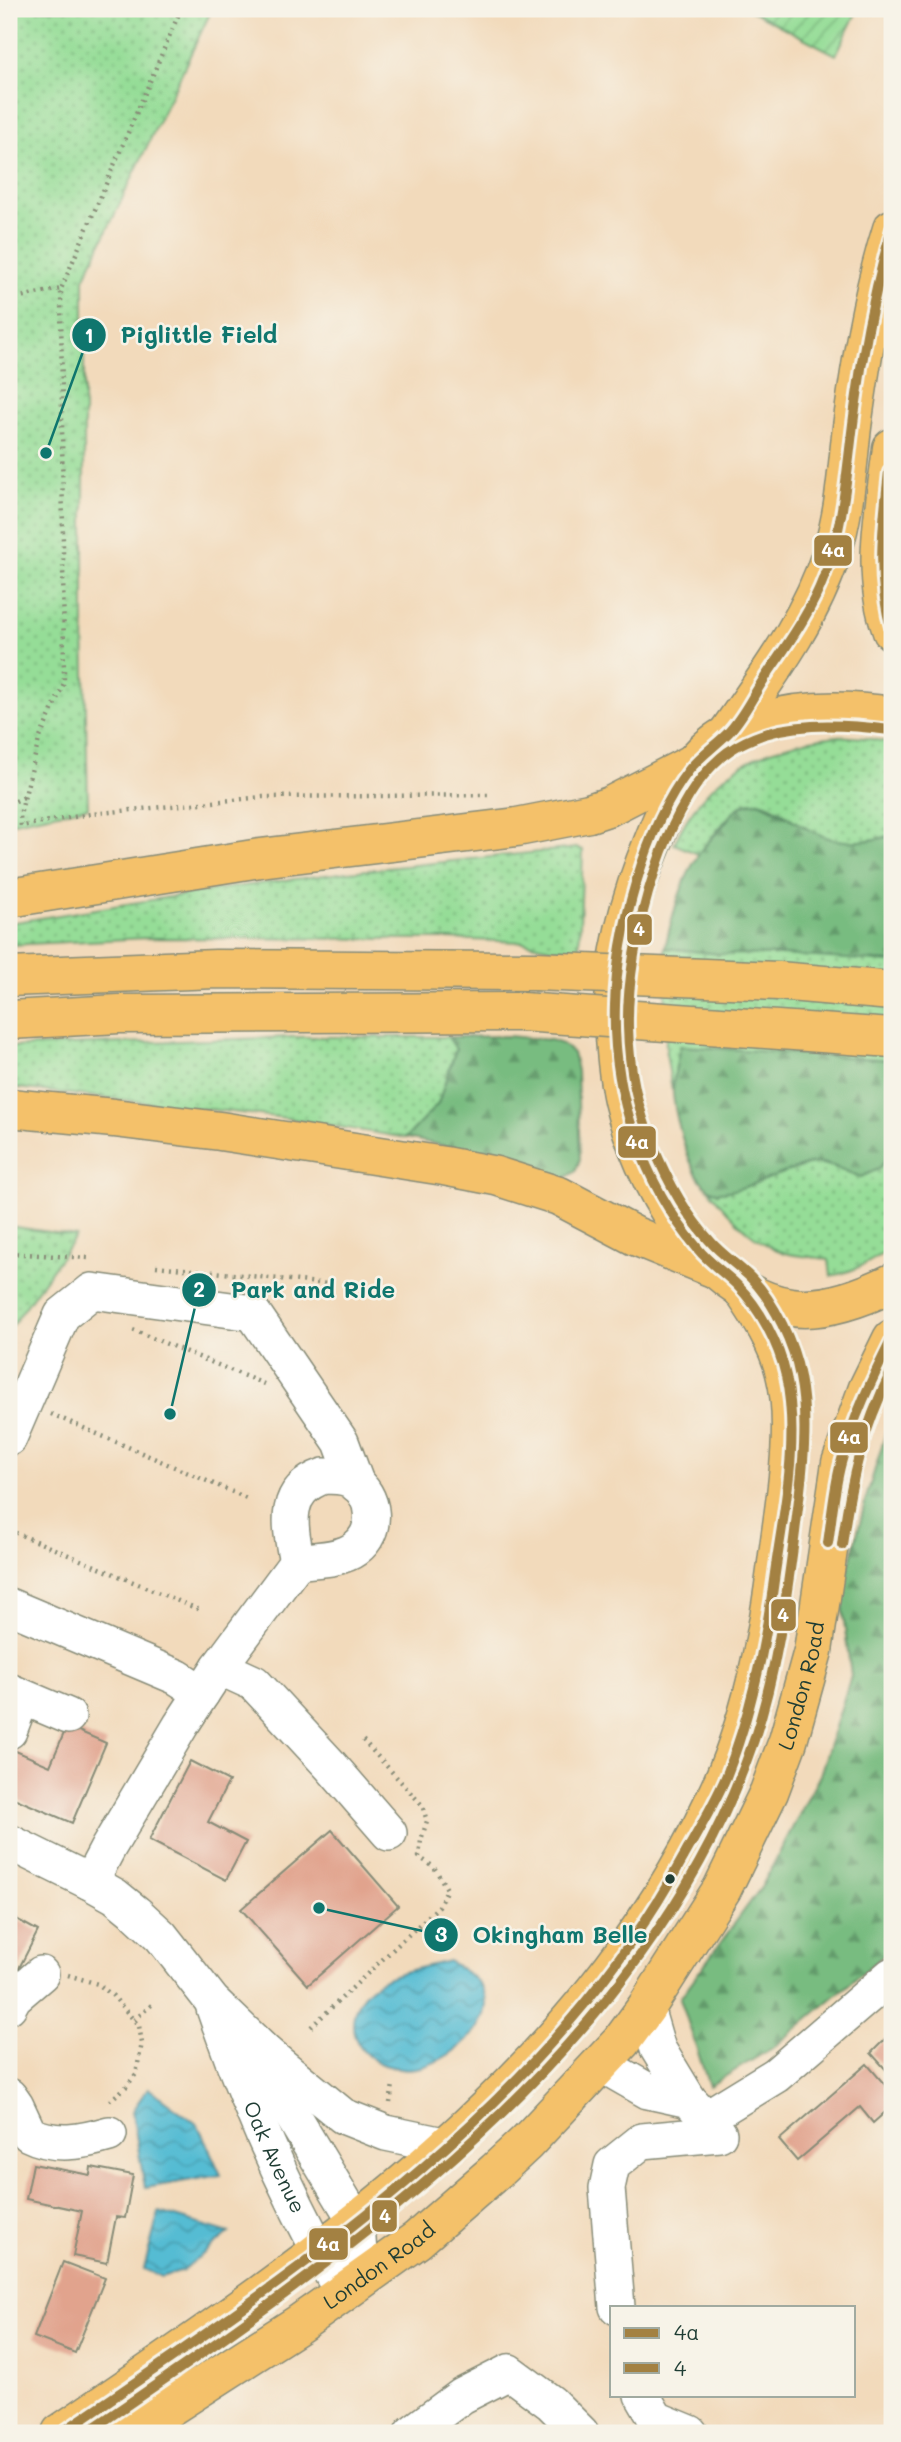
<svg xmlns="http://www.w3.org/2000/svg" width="901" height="2442" viewBox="0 0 901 2442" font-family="Mali,sans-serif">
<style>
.grass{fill:url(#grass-dots);stroke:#5a8d66;stroke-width:2}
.forest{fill:url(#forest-firs);stroke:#4c7c5a;stroke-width:2}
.garden{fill:url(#garden-furrows);stroke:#5a8d66;stroke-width:2}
.water{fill:url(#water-waves);stroke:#3a7c84;stroke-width:2}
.building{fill:#e1a38d}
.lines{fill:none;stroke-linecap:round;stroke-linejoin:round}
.minor-casing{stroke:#888c78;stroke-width:38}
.major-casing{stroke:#888c78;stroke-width:41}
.highway-casing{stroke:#888c78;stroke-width:41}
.path{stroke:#888c78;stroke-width:4.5;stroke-dasharray:2 5;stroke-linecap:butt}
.minor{stroke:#fff;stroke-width:35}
.major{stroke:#f4c16b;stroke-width:38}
.highway{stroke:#f4c16b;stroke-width:38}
.highway-bridge-casing{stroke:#888c78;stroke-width:41;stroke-linecap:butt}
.highway-bridge{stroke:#f4c16b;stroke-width:38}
.bus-1-casing{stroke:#f7f3e8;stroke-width:16}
.bus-2-casing{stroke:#f7f3e8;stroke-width:16}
.bus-1{stroke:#a38142;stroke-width:10}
.bus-2{stroke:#a38142;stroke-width:10}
.bus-dot{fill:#1f3d34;stroke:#f7f3e8;stroke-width:2.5}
.labels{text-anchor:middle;stroke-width:5;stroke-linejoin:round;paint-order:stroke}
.street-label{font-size:21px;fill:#1f3d34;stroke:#f7f3e8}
.leader{fill:none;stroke:#0f766e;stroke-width:2.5}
.callout-dot{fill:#0f766e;stroke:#f7f3e8;stroke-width:2.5}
.mark-label{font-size:21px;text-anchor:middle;font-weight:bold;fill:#fff}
.callout-label{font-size:23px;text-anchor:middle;font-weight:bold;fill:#0f766e;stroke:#f7f3e8;stroke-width:5;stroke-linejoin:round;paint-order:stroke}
.line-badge{stroke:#f7f3e8;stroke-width:2.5}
.badge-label{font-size:19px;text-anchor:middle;font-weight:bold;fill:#fff}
</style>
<defs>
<pattern id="grass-dots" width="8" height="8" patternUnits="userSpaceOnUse" patternTransform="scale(1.75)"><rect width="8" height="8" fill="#95dd97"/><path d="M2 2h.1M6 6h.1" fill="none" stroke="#79b47c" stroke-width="1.8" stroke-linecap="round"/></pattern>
<pattern id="forest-firs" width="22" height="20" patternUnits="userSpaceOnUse" patternTransform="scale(1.75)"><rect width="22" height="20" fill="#78bc80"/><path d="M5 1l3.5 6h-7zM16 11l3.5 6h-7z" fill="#629a6a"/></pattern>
<pattern id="garden-furrows" width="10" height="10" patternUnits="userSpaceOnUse" patternTransform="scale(1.75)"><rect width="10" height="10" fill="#95dd97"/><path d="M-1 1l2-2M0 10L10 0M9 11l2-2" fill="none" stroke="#79b47c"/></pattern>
<pattern id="water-waves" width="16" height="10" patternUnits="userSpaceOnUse" patternTransform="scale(1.75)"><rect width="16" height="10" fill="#55bcd3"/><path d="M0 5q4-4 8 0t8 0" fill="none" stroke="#469aac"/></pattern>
</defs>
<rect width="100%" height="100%" fill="#f7f3e8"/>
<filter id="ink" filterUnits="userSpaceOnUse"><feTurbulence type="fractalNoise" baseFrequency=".0143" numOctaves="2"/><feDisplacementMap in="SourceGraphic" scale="14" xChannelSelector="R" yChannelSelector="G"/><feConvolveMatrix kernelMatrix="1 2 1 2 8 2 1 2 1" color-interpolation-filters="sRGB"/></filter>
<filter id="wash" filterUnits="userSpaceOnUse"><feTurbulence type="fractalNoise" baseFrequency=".00686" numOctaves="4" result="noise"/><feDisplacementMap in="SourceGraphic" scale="28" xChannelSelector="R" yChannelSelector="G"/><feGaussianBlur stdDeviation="1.57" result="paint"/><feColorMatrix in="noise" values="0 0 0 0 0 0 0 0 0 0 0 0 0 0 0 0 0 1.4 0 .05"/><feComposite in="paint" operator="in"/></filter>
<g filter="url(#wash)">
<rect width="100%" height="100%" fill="#f2dabb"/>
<g class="grass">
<polygon points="9,9 212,9 84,279 84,627 88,807 9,823"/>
<path d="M837 736 866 738 892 743V835C868 845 837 844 813 833 794 824 770 795 746 803 732 808 709 842 698 854L674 844C706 773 762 744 837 736Z"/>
<polygon points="577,848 583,850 579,949 550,948 523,942 447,939 147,938 9,945 9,923 213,890 348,872"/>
<path d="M665 948C740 957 817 953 892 962V1060L680 1046 672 1090 666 1053Z"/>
<polygon points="296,1037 448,1037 456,1048 438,1104 406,1138 286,1118 9,1087 9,1047"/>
<path d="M892 1150V1248C873 1260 854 1272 831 1276L829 1260C814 1256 799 1257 785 1253 754 1243 728 1215 709 1190L719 1192 815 1163 830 1166 861 1177 888 1158Z"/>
<polygon points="9,1226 76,1236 9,1330"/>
</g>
<g class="forest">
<path d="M759 802C796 817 817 845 860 841 871 840 882 839 892 835V962L784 955 719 954 665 948C672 917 680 885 697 857 704 846 713 837 721 828 734 812 738 803 759 802Z"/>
<polygon points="508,1036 551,1040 562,1044 573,1053 577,1071 580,1159 575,1172 565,1178 493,1156 406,1138 438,1104 456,1049 448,1037"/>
<path d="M680 1046 892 1060V1150L879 1169 861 1177C847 1173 830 1162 815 1163 810 1163 804 1166 800 1167 779 1174 737 1193 717 1192 691 1189 675 1116 673 1094 672 1081 678 1060 680 1046Z"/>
<polygon points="892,1413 892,1948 774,2047 709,2086 680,1998 762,1886 820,1775 851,1676 841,1597 867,1495"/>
</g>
<polygon class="garden" points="748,9 858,9 836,55"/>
<g class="water">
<path d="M449 1961C459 1968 476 1977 482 1988 501 2023 446 2064 416 2068 381 2073 344 2049 355 2011 366 1973 416 1970 449 1961Z"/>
<polygon points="148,2088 198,2125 221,2175 145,2188 132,2111"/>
<polygon points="159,2212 229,2233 183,2270 161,2277 144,2269"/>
</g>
<g id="blocks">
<g class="building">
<polygon points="67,1726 106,1743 72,1823 9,1796 9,1748 50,1766"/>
<polygon points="190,1761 229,1781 208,1822 246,1842 226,1880 149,1840"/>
<polygon points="332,1830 398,1906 308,1985 241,1909"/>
<polygon points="9,1915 38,1931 16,1974 9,1971"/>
<polygon points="886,2038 892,2045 892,2070 889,2073 871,2053"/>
<polygon points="867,2064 892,2093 892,2106 873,2123 860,2107 797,2161 779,2140"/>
<polygon points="33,2164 90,2175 91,2167 133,2175 125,2218 116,2217 107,2263 73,2256 82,2211 26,2199"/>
<polygon points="63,2262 105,2278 75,2353 34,2337"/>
</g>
</g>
</g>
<g filter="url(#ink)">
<use href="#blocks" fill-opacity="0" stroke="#888c78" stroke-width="2"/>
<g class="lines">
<defs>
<g id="minor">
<polyline points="9,1438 62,1315 92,1291 253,1313 341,1442 357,1485"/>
<path d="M324 1476C333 1476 343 1476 351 1480 376 1495 379 1532 355 1549 340 1560 315 1559 297 1562 290 1526 281 1491 324 1476Z"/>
<polyline points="9,1606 177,1677 202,1693"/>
<polyline points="219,1667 254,1683 330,1765 389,1833"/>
<polyline points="9,1691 68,1716"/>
<polyline points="9,1731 22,1697"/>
<polyline points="9,1842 90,1882 115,1896 136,1913 161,1936 212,2001 267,2054 343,2116 386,2133 448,2146"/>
<polyline points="90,1882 108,1848 181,1725 219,1667 297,1562"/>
<polyline points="9,2006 14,1997 41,1974"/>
<path id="s1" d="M214 2008C248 2107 291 2203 343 2294"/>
<polyline points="646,2008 658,2049 689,2100 706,2118 776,2075 892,1975"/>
<polyline points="267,2054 280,2095 357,2223 359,2255 343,2294"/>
<polyline points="601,2064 648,2091 689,2100"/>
<path d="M9 2096 16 2106 29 2134C55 2147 82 2142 109 2134"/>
<polyline points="617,2307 607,2188 612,2165 642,2141 719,2134"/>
<polyline points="642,2395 656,2419 690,2433"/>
<polyline points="412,2433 462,2396 509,2372 551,2403 581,2433"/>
</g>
<g id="major">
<path d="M892 448C885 509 870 572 892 631"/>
<path d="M892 716C838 708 777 709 727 735 689 755 670 799 655 837 632 892 613 955 614 1016 615 1044 617 1073 623 1100 641 1177 703 1295 791 1307 824 1312 863 1297 892 1283"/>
<path d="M726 736C767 677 810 621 832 552 845 512 847 469 852 427 861 361 872 293 892 229"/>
<path d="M61 2433C311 2263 581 2084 714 1801 751 1725 768 1638 778 1555 785 1500 799 1426 785 1373 778 1343 759 1314 742 1289"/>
<path id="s2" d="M129 2433 299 2324 417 2240 496 2171 526 2143 621 2042 646 2008 722 1889 769 1792 788 1741 813 1651 841 1463 868 1388 892 1339"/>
</g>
<g id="highway">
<polyline points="9,898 260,858 517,827 589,813 610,806 696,762"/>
<polyline points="9,977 216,969 535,971"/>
<polyline points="9,1020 119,1014 522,1012"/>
<polyline points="9,1108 114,1118 220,1131 444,1166 496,1176 559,1196 635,1236 718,1270"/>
</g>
</defs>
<use href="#minor" class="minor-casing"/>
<use href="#major" class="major-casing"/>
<use href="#highway" class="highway-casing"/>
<g class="path">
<polyline points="181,9 61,289 64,683 39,740 20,815 21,826 91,814 263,797 491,795"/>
<polyline points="9,299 61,289"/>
<polyline points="9,804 24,797"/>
<polyline points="9,1253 88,1258"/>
<polyline points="156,1266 337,1285"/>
<polyline points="9,1300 9,1304"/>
<polyline points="133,1330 264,1384"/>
<polyline points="51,1414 249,1499"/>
<polyline points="9,1530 200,1610"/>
<polyline points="68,1975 98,1984 113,1996 139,2026 142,2043 136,2074 126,2087 107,2103"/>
<polyline points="134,2020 155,2002"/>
<polyline points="311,2027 439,1906 447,1889 434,1867 419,1857 421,1840 427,1821 422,1805 361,1738"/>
<polyline points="390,2103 393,2085"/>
</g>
<use href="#minor" class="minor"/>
<use href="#major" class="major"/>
<use href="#highway" class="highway"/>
<defs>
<g id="highway-bridge">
<polyline points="535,971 778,981 892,991"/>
<polyline points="522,1012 892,1038"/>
</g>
</defs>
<use href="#highway-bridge" class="highway-bridge-casing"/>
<use href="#highway-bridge" class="highway-bridge"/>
<defs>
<g id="bus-1">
<path d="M889 472C883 526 876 578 892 631"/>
<path d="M828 1543C832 1516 834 1489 841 1463 852 1420 872 1379 892 1339"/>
<path d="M61 2433C293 2275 545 2111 683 1858 698 1831 714 1805 726 1777 752 1712 766 1642 775 1573 784 1509 800 1441 786 1376 779 1344 760 1308 737 1285 724 1272 709 1263 698 1249 642 1182 612 1092 615 1005 617 933 645 827 689 770 701 755 715 746 727 734 743 718 752 697 764 679 786 646 810 614 824 577 845 524 847 465 855 409 863 348 875 288 892 229"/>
</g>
<g id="bus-2">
<path d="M842 1545C851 1477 862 1432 892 1370"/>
<path d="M86 2433C343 2258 649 2048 754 1740 776 1673 786 1602 795 1532 801 1481 810 1428 800 1377 794 1344 775 1303 751 1278 738 1265 722 1255 710 1241 685 1214 667 1180 653 1146 637 1108 629 1068 628 1027 626 948 664 787 737 746 782 720 841 724 890 730"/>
</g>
</defs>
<use href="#bus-1" class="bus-1-casing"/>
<use href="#bus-2" class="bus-2-casing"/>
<use href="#bus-1" class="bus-1"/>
<use href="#bus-2" class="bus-2"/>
</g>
</g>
<circle class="bus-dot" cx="670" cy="1879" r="6"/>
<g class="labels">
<g class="street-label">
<text dy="7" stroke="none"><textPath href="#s2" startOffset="1034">London Road</textPath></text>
<text dy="7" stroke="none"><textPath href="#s1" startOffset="161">Oak Avenue</textPath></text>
<text dy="7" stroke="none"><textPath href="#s2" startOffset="301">London Road</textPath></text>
</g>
</g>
<path class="leader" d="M46 453L89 335M170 1414L199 1290M319 1908L441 1935"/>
<g class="callout-dot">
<circle cx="46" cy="453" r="7"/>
<circle cx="170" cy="1414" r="7"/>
<circle cx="319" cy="1908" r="7"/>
<circle cx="89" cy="335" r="18"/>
<circle cx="199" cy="1290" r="18"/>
<circle cx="441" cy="1935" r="18"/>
</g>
<g class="mark-label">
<text x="89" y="343">1</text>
<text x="199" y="1297">2</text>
<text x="441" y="1942">3</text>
</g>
<g class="callout-label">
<text x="199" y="343">Piglittle Field</text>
<text x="313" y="1298">Park and Ride</text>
<text x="560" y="1943">Okingham Belle</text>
</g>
<g class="line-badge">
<rect x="813" y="534" width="40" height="33" rx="7" fill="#a38142"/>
<rect x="626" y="913" width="27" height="33" rx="7" fill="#a38142"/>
<rect x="617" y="1125" width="40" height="34" rx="7" fill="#a38142"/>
<rect x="829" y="1421" width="40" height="33" rx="7" fill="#a38142"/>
<rect x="770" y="1598" width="27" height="34" rx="7" fill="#a38142"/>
<rect x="371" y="2199" width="27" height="34" rx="7" fill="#a38142"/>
<rect x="308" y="2227" width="41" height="34" rx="7" fill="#a38142"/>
</g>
<g class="badge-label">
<text x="833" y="557">4a</text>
<text x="639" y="936">4</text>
<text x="637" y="1149">4a</text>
<text x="849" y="1444">4a</text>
<text x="783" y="1622">4</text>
<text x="385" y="2223">4</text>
<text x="328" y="2251">4a</text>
</g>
<rect width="901" height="2442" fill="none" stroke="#f7f3e8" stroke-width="35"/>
<rect x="610" y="2306" width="245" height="91" fill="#f7f3e8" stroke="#a1aaa0" stroke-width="2"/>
<rect x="624" y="2328" width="35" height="10" fill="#a38142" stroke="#a1aaa0" stroke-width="2"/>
<text x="674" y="2340" font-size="21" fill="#1f3d34">4a</text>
<rect x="624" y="2363" width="35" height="10" fill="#a38142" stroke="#a1aaa0" stroke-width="2"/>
<text x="674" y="2376" font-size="21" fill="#1f3d34">4</text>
</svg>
